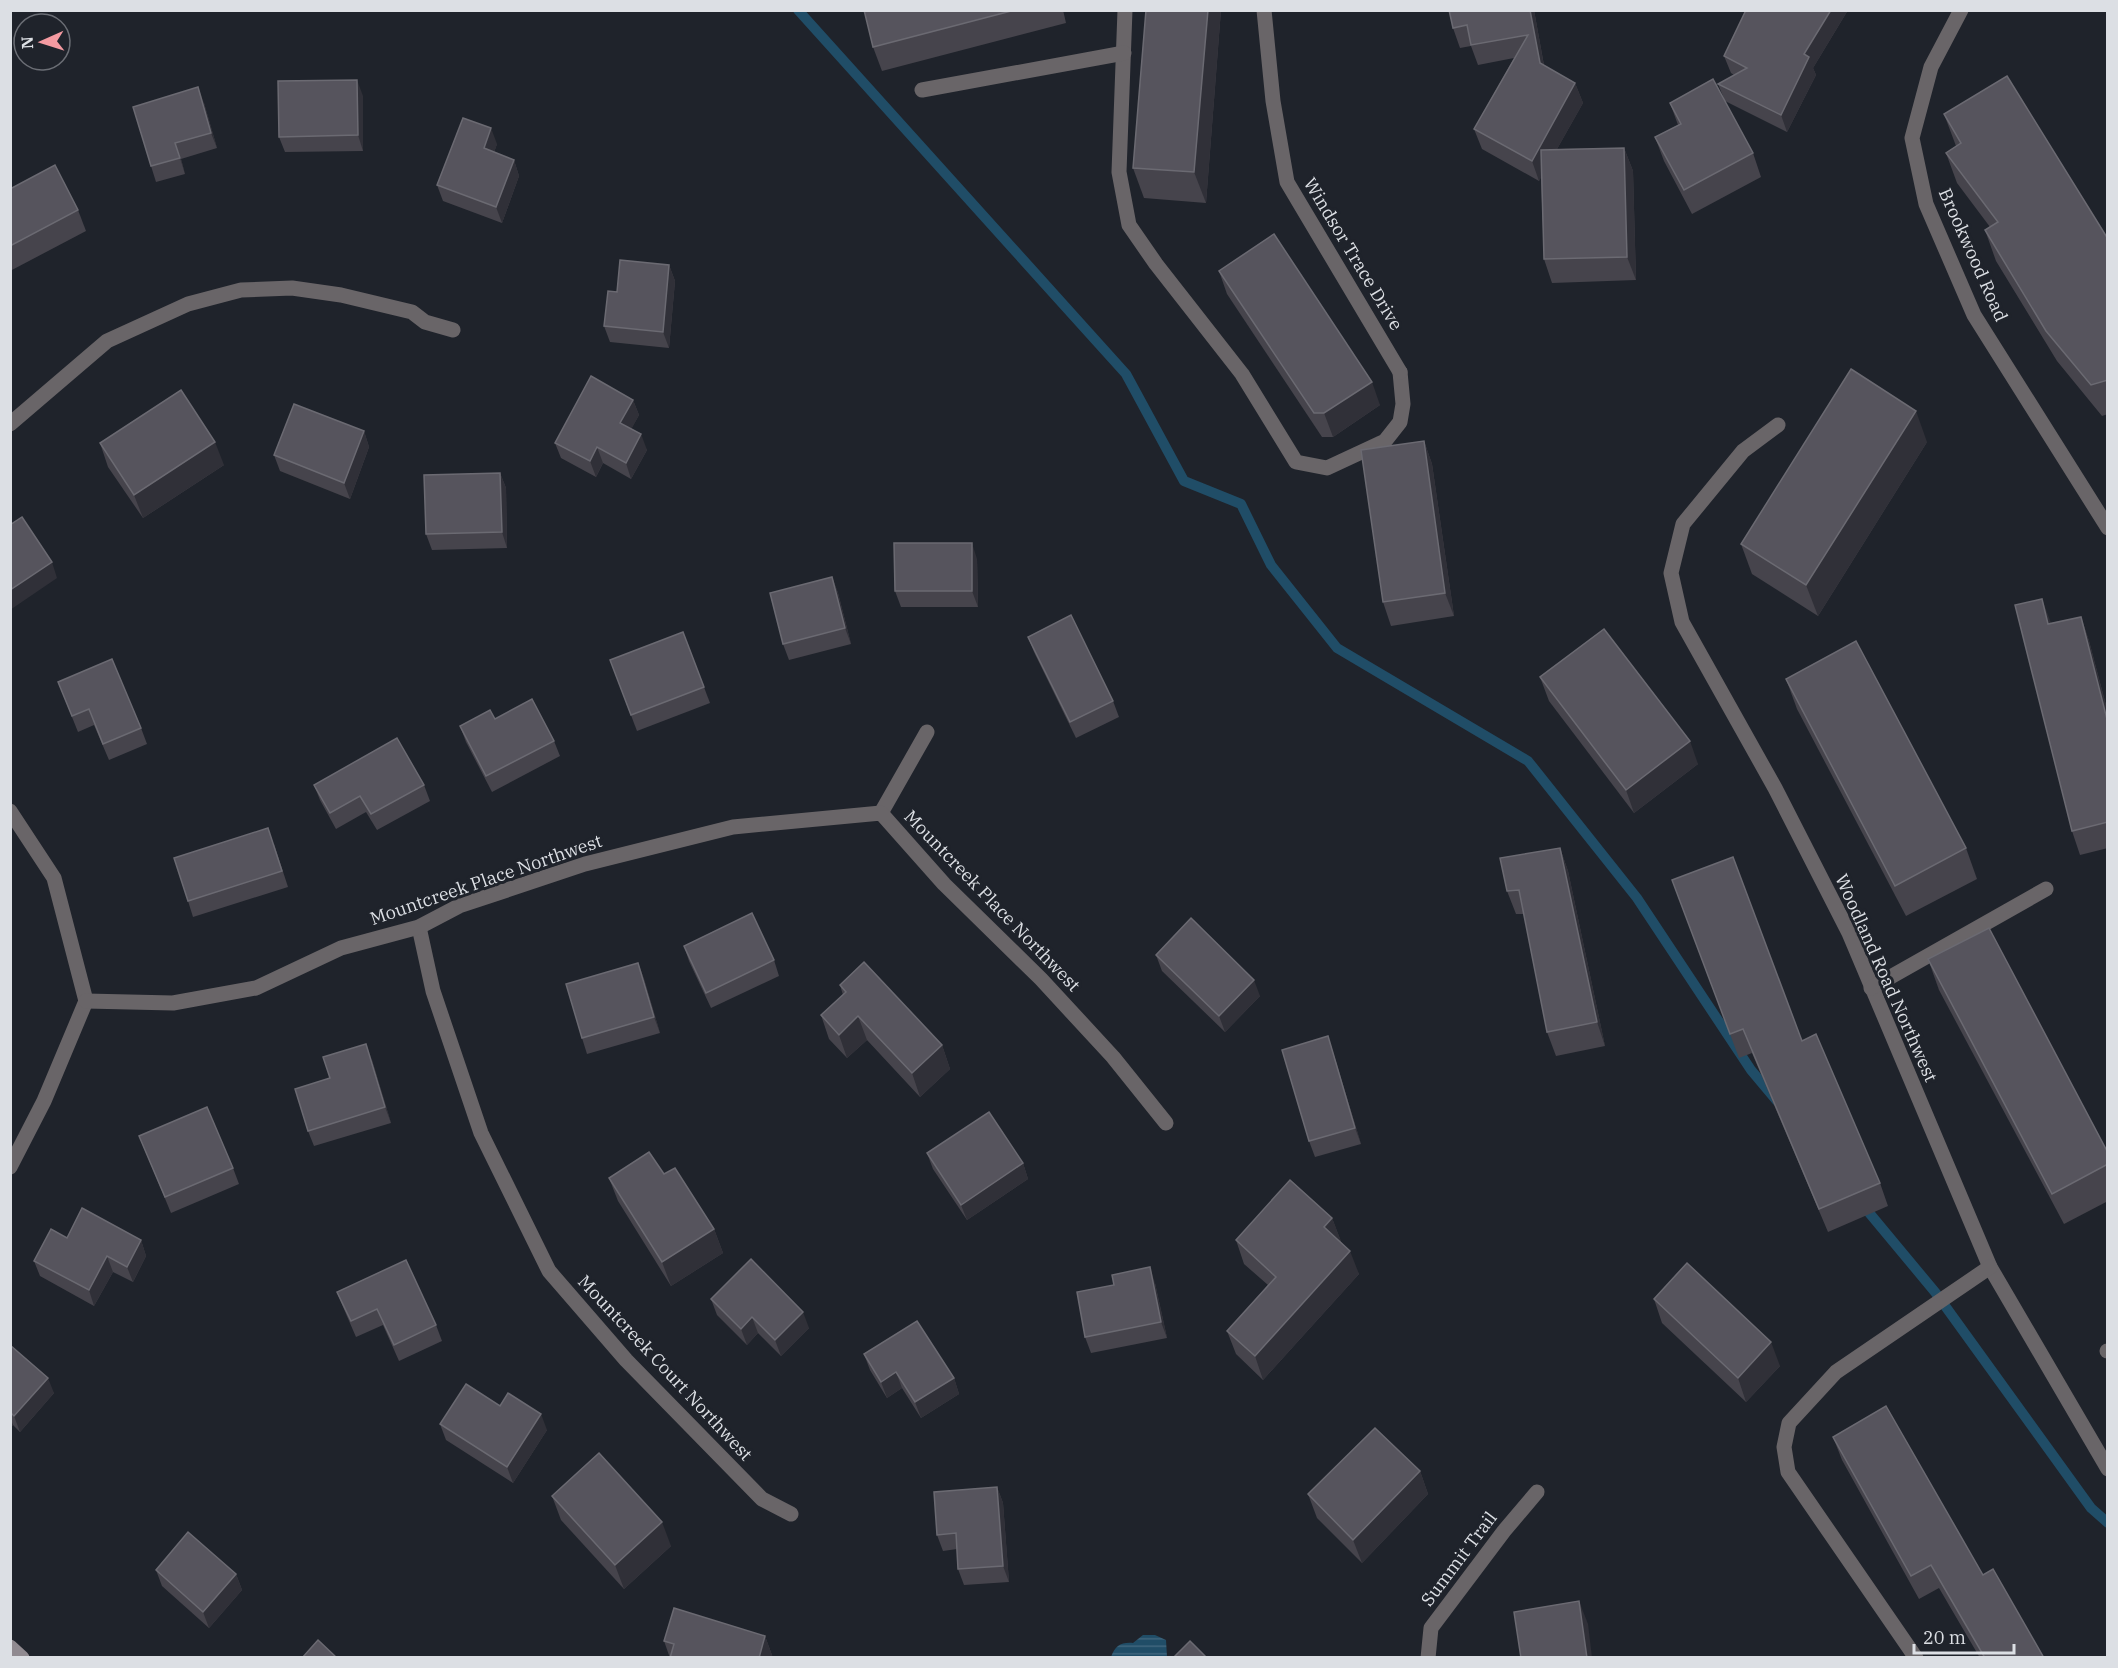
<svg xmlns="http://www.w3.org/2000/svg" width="2118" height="1668" viewBox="0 0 2118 1668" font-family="'IBM Plex Serif',serif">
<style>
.water{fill:url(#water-rules)}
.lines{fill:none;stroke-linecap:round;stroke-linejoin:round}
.stream{stroke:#204d67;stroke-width:10}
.lane{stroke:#696568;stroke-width:15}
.street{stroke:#696568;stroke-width:15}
.secondary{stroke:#908a90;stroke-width:15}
.wall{fill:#46444c}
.shaded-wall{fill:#303038}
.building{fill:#56545d;stroke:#6b6a72;stroke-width:1.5}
.labels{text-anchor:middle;stroke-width:6;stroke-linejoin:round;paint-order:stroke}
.street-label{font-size:18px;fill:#dcdfe4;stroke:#1f232b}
</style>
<defs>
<pattern id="water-rules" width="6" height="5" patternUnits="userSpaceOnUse" patternTransform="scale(1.5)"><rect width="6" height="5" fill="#204d67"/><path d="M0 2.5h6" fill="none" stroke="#40667d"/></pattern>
</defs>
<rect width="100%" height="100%" fill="#1f232b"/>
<path class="water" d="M1143 1635H1155L1166 1640 1167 1657H1111C1115 1646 1121 1642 1133 1643Z"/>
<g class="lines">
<g class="stream">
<polyline points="798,10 1126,374 1184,481 1241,504 1271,565 1337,648 1528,761 1637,898 1751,1070 1777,1101"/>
<polyline points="1861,1203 1935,1292 2091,1508 2108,1523"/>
</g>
<g class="lane">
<polyline points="1125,10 1119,172 1129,225 1156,264 1242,374 1296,462 1327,468 1385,441 1400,422 1403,404 1400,372"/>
<polyline points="922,90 1124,53"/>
</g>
<g class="street">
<polyline points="1264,10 1273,101 1287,182 1400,372"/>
<polyline points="1961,10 1931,67 1912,138 1926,204 1974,315 2108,528"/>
<polyline points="10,424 107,341 188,304 241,290 292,288 341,295 412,312 425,322 453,330"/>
<polyline points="1778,425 1743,451 1683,524 1671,573 1682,622 1775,788 1849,933 1990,1267 2108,1469"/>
<polyline points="10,811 54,878 86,1001 44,1101 10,1167"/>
<polyline points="881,813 927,732"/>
<polyline points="419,927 433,991 481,1133 549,1271 626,1360 762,1499 791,1514"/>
<polyline points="1871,988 2046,889"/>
<polyline points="86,1001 173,1003 256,988 341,948 419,927 459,906 585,864 733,827 881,813 944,884 1041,979 1113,1057 1166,1123"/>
<polyline points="2107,1351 2108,1351"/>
<polyline points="1428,1658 1431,1628 1504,1531 1537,1492"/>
<polyline points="1916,1658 1788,1472 1784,1447 1789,1423 1836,1372 1990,1267"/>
</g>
<polyline class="secondary" points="10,1647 22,1658"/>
</g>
<g class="wall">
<polygon points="864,10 1063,10 1066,23 882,71 873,47"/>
<polygon points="1146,10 1221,10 1206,203 1144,198 1133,168"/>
<polygon points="1449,10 1534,10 1544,65 1575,83 1583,103 1557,149 1624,148 1633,171 1636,280 1552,283 1544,259 1541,177 1539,181 1482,149 1474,129 1514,58 1478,65 1471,46 1460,48 1453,28"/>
<polygon points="1745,10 1848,10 1813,68 1816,75 1787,132 1725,101 1718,84 1734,75 1731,73 1724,56 1745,13"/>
<polygon points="363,96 363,151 285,152 279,137"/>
<polygon points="204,103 217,148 181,159 185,174 156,182 151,166"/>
<polygon points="1670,103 1753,153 1761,177 1692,214 1664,161 1655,137 1678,125"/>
<polygon points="1944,114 2108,239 2108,414 2102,416 2057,361 1996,261 1985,230 1990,227 1957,183 1946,153 1956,146"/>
<polygon points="497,144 494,152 514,160 519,176 502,223 443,201 437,185"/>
<polygon points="10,189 78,210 86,231 10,271"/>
<polygon points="669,265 675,281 669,348 610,342 604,326"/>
<polygon points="1219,271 1380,405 1333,437 1322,437 1227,294"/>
<polygon points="633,400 639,415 631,429 647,450 631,479 603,463 596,477 561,458 555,443"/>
<polygon points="364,431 369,447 350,499 280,471 274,455"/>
<polygon points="1424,441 1432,464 1454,616 1391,626 1383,602"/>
<polygon points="1927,442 1818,616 1752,574 1741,544"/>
<polygon points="100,443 224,465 143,518 108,467"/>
<polygon points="500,473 506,488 507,548 432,550 426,534"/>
<polygon points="977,559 978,607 901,607 895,591"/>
<polygon points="832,577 838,593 851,644 789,660 783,644"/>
<polygon points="2081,617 2089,641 2108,713 2108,848 2080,855 2072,831 2051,623"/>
<polygon points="683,632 710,703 637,731 610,660"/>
<polygon points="1028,637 1113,701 1119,717 1076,738 1034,652"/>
<polygon points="1540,677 1698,764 1634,813 1549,701"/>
<polygon points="1786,679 1966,848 1977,879 1906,916 1797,709"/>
<polygon points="58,682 141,728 147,744 109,760 94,725 78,732"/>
<polygon points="495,719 554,741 560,756 492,792 466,742 460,726"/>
<polygon points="314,785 424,785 430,801 377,830 366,812 336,829 320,800"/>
<polygon points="274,844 288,887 193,917 188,901"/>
<polygon points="1560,848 1568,871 1605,1046 1556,1056 1547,1032 1524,914 1516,914 1507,891"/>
<polygon points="1672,880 1802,1041 1880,1183 1888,1206 1828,1232 1752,1053 1739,1058"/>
<polygon points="684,946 774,960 779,976 711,1008 689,961"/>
<polygon points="1156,955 1260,996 1225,1032 1162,971"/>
<polygon points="1928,959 2108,1153 2108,1201 2064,1224 1939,990"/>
<polygon points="638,963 644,979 660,1033 587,1054 582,1038"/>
<polygon points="840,985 942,1045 950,1069 920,1097 867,1040 847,1058 829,1039 821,1015 843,995"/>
<polygon points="1328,1036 1333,1052 1361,1144 1315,1157 1309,1141"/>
<polygon points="372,1060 391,1123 314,1146 308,1131 330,1078"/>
<polygon points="139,1136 233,1168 239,1184 171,1213"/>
<polygon points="927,1153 1023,1163 1028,1179 967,1220 933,1169"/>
<polygon points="664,1174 714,1229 723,1253 671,1286 618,1201 609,1178"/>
<polygon points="1332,1218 1341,1242 1359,1274 1263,1380 1236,1354 1227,1331 1268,1285 1244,1264 1236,1240"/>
<polygon points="67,1238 141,1240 146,1256 133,1282 113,1272 94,1306 40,1276 34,1261"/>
<polygon points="1155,1283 1167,1338 1091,1353 1085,1337"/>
<polygon points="337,1292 436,1325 442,1341 399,1361 383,1325 356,1337 343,1307"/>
<polygon points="711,1299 809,1328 781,1356 758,1333 747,1345 717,1315"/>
<polygon points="1654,1299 1780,1366 1746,1402 1662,1323"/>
<polygon points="10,1345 54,1393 20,1432 13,1425 10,1428"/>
<polygon points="864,1354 954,1378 959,1394 921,1418 902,1388 887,1398 870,1370"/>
<polygon points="440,1424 547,1430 513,1483 446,1440"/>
<polygon points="1833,1437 1983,1575 2044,1658 1980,1658 1939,1588 1919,1599 1842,1460"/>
<polygon points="1420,1471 1428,1494 1362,1563 1317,1518 1308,1494"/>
<polygon points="997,1487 1003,1503 1009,1582 964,1585 958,1569 957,1549 943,1551 937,1535"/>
<polygon points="552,1496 671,1546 624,1589 561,1520"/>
<polygon points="156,1570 236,1574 242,1590 209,1628 162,1586"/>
<polygon points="765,1636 773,1658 670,1658 664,1641"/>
</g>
<g class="shaded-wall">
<polygon points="1208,10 1221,10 1206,203 1194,172"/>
<polygon points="1530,10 1534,10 1547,83 1540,63"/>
<polygon points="1831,10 1848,10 1813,68 1816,75 1787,132 1781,115 1804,54"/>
<polygon points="357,80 363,96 363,151 358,135"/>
<polygon points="1575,83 1583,103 1539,181 1532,161"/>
<polygon points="198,87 204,103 217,148 211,133"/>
<polygon points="491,128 497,144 490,164 484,148"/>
<polygon points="175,143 181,159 185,174 180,158"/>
<polygon points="1624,148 1633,171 1636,280 1627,257"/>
<polygon points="514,160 519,176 502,223 496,207"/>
<polygon points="669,265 675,281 669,348 663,332"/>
<polygon points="1372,382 1380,405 1333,437 1324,413"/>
<polygon points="633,400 639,415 626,439 620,423"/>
<polygon points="1916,411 1927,442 1818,616 1806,585"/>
<polygon points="364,431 369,447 350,499 344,483"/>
<polygon points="641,434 647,450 631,479 626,463"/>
<polygon points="1424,441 1432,464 1454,616 1445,593"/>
<polygon points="215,442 224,465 143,518 134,495"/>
<polygon points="597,447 603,463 596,477 590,461"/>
<polygon points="500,473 506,488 507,548 502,532"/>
<polygon points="972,543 977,559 978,607 972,591"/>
<polygon points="52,562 57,578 10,610 10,590"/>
<polygon points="832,577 838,593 851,644 845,628"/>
<polygon points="2042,599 2051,623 2057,647 2048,624"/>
<polygon points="2081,617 2089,641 2108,713 2108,723"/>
<polygon points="1690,741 1698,764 1634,813 1626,790"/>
<polygon points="1560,848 1568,871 1605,1046 1597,1022"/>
<polygon points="638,963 644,979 660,1033 654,1017"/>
<polygon points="1254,980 1260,996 1225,1032 1219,1016"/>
<polygon points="858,1016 867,1040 847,1058 839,1035"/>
<polygon points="1328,1036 1333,1052 1361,1144 1355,1128"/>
<polygon points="366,1044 372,1060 391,1123 385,1107"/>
<polygon points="942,1045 950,1069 920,1097 912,1073"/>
<polygon points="1023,1163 1028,1179 967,1220 961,1205"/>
<polygon points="1332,1218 1341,1241 1333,1250 1324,1227"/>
<polygon points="714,1229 723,1253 671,1286 662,1262"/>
<polygon points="141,1240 146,1256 133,1282 127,1267"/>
<polygon points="1350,1251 1359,1274 1263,1380 1255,1356"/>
<polygon points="107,1256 113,1272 94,1306 89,1290"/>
<polygon points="1150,1267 1155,1283 1167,1338 1161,1322"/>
<polygon points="803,1312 809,1328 781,1356 775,1340"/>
<polygon points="752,1317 758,1333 747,1345 741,1329"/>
<polygon points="1771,1342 1780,1366 1746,1402 1738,1378"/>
<polygon points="896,1372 902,1388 887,1398 881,1382"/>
<polygon points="48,1378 54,1393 20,1432 14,1416"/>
<polygon points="954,1378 959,1394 921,1418 915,1402"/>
<polygon points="541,1414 547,1430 513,1483 507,1467"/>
<polygon points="10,1418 13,1425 10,1428"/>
<polygon points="1420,1471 1428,1494 1362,1563 1353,1540"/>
<polygon points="997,1487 1003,1503 1009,1582 1003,1566"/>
<polygon points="662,1522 671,1546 624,1589 615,1565"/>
<polygon points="236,1574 242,1590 209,1628 203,1612"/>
<polygon points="1579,1601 1588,1624 1592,1658 1587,1658"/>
<polygon points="765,1636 773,1658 759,1658"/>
</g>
<g class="building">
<polygon points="864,10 1015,10 873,47"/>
<polygon points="1146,10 1208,10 1194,172 1133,168"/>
<polygon points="1449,10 1530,10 1540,63 1575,83 1532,161 1474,129 1528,35 1471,45 1467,25 1453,28"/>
<polygon points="1746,10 1831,10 1804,54 1809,57 1781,115 1718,84 1747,68 1724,56"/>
<polygon points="2007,76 2108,239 2108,380 2091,385 2046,331 1985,230 1998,222 1946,153 1961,143 1944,114"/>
<polygon points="1713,79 1753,153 1684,190 1655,137 1681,124 1670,103"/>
<polygon points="357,80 358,135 279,137 278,81"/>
<polygon points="198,87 211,133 175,143 180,158 151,166 133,107"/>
<polygon points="463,118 491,128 484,148 514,160 496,207 437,185"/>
<polygon points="1624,148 1627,257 1544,259 1541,150"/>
<polygon points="55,165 78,210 10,246 10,189"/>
<polygon points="1274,234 1372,382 1324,413 1314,413 1219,271"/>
<polygon points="620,260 669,265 663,332 604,326 608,291 617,292"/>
<polygon points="1851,369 1916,411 1806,585 1741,544"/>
<polygon points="591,376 633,400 620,423 641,434 626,463 597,447 590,461 555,443"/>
<polygon points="181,390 215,442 134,495 100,443"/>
<polygon points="294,404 364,431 344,483 274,455"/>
<polygon points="1424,441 1445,593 1383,602 1361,450"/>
<polygon points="500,473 502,532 426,534 424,475"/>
<polygon points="22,517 52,562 10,590 10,525"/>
<polygon points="894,543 972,543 972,591 895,591"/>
<polygon points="832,577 845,628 783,644 770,593"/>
<polygon points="2042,599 2048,624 2081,617 2108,723 2108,822 2072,831 2015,605"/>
<polygon points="1071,615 1113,701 1070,722 1028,637"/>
<polygon points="1604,629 1690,741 1626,790 1540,677"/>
<polygon points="683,632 704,687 631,715 610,660"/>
<polygon points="1856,641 1966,848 1895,886 1786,679"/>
<polygon points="112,659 141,728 103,744 89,709 72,716 58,682"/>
<polygon points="532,699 554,741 486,776 460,726 490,710 495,719"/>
<polygon points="397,738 424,785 371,814 360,796 330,813 314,785"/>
<polygon points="268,828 282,871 188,901 174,858"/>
<polygon points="1560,848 1597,1022 1547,1032 1519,890 1507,891 1500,858"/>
<polygon points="1733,857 1802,1041 1816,1034 1880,1183 1819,1209 1743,1029 1730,1034 1672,880"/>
<polygon points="752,913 774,960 706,993 684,946"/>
<polygon points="1191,918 1254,980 1219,1016 1156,955"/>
<polygon points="1989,928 2108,1153 2108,1164 2052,1194 1928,959"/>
<polygon points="864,962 942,1045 912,1073 858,1016 839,1035 821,1015 846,992 840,985"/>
<polygon points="638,963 654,1017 582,1038 566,984"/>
<polygon points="1328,1036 1355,1128 1309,1141 1282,1050"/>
<polygon points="366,1044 385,1107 308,1131 295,1089 330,1078 323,1057"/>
<polygon points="207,1107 233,1168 165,1197 139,1136"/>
<polygon points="989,1112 1023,1163 961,1205 927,1153"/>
<polygon points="649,1152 664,1174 675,1168 714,1229 662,1262 609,1178"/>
<polygon points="1290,1180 1332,1218 1324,1227 1350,1251 1255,1356 1227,1331 1276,1277 1236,1240"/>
<polygon points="82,1208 141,1240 127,1267 107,1256 89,1290 34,1261 51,1229 67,1238"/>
<polygon points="751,1259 803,1312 775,1340 752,1317 741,1329 711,1299"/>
<polygon points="406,1260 436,1325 394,1345 377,1309 351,1321 337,1292"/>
<polygon points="1687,1263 1771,1342 1738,1378 1654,1299"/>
<polygon points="1150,1267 1161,1322 1085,1337 1077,1292 1114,1285 1112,1275"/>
<polygon points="917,1321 954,1378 915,1402 896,1372 881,1382 864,1354"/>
<polygon points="10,1345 48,1378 14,1416 10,1412"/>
<polygon points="466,1384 500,1406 508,1393 541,1414 507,1467 440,1424"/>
<polygon points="1886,1406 1983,1575 1993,1569 2044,1658 1985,1658 1931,1565 1911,1576 1833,1437"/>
<polygon points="1375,1428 1420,1471 1353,1540 1308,1494"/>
<polygon points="599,1453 662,1522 615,1565 552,1496"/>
<polygon points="997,1487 1003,1566 958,1569 956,1533 937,1535 934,1492"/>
<polygon points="188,1532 236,1574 203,1612 156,1570"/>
<polygon points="1579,1601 1587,1658 1521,1658 1514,1612"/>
<polygon points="674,1608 765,1636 759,1658 670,1658 674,1644 664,1641"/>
<polygon points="318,1640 337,1658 302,1658"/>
<polygon points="1190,1641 1207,1658 1173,1658"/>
</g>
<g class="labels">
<g class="street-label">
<text transform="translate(1353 254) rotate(59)" y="6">Windsor Trace Drive</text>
<text transform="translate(1973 255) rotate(66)" y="6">Brookwood Road</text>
<text transform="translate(486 880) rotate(-19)" y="6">Mountcreek Place Northwest</text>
<text transform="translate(992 901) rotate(46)" y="6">Mountcreek Place Northwest</text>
<text transform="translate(1886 978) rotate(66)" y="6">Woodland Road Northwest</text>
<text transform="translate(665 1368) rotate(47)" y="6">Mountcreek Court Northwest</text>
<text transform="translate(1459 1559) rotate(-53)" y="6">Summit Trail</text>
</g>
</g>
<rect width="2118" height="1668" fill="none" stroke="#dcdfe4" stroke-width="24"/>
<g transform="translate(42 42) rotate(267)"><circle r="28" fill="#1f232b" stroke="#6b6e75" stroke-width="1.5"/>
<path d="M0-4.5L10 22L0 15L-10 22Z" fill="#f49aa1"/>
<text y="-9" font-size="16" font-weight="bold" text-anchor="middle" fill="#dcdfe4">N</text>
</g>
<path d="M1914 1644v9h100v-9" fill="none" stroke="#dcdfe4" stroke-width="3"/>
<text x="1923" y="1644" font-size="18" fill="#dcdfe4" stroke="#1f232b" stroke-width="4.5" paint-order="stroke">20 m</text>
</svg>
